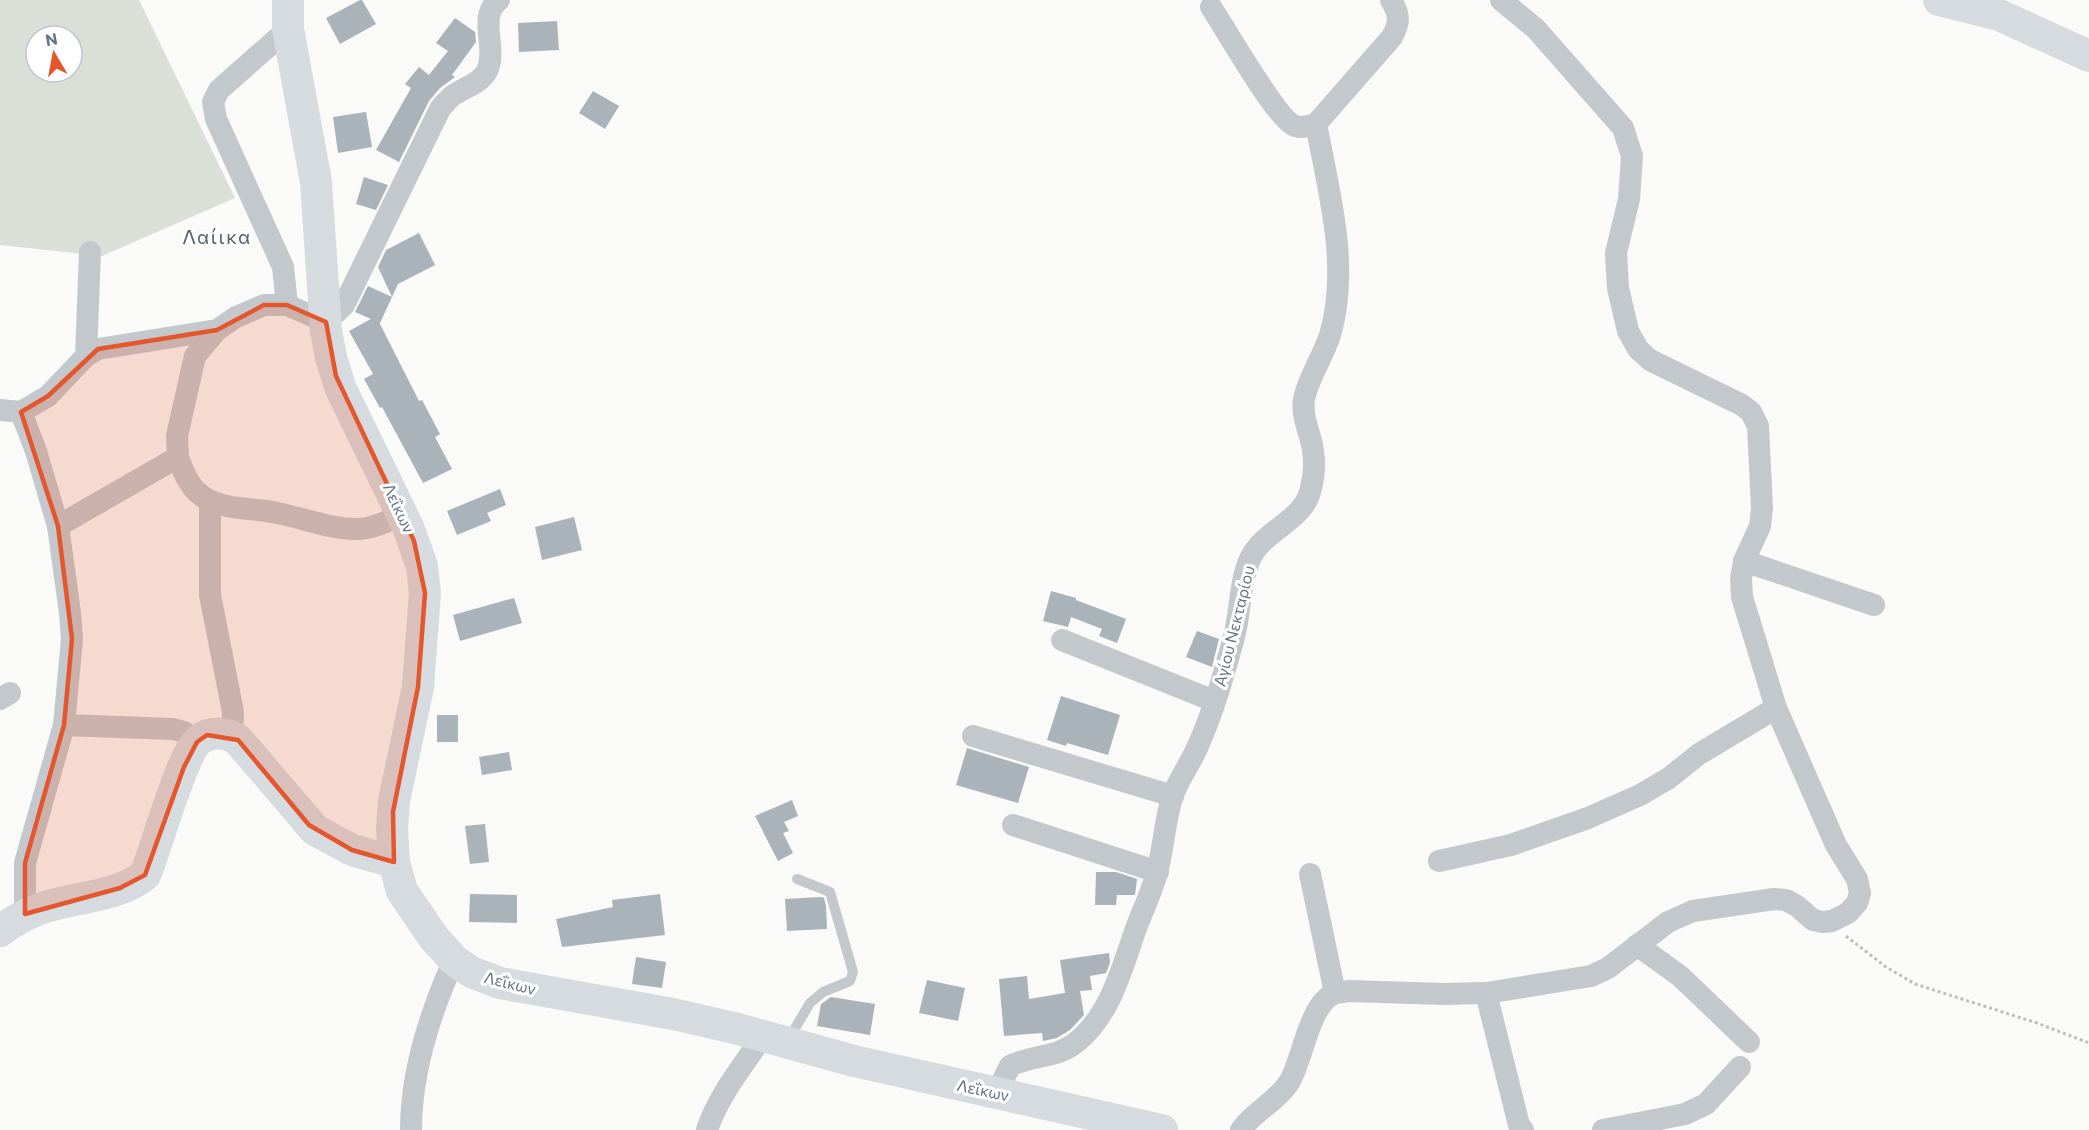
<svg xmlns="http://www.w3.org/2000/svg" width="2089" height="1130" viewBox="0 0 2089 1130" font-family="Commissioner,sans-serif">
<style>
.green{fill:#dadfd7;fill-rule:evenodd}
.building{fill:#aab3b9}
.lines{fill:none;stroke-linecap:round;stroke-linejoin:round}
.path{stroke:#bbbfc2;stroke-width:3;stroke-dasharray:3 3;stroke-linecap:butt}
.lane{stroke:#c3c8cc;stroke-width:10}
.street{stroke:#c3c8cc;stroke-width:22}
.secondary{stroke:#d6dbdf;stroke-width:32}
.marked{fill:#e4572e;fill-opacity:0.2;stroke:#e4572e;stroke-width:4.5;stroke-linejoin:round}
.labels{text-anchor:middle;stroke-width:6;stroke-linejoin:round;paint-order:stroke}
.street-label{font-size:16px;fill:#657683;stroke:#fff}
.quarter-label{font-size:20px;letter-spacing:1.5px;fill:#57646e;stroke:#fff}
</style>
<rect width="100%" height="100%" fill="#fafaf8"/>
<path class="green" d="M0 0H139L235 198 102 256 0 245ZM36 36H72V72H36Z"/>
<g class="building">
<polygon points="360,0 362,0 376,24 340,44 326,18"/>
<polygon points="455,18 475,32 476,42 452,75 455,77 440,88 429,101 399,162 376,150 411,88 405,84 419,67 429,75 448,51 436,43"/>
<polygon points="557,21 559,50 519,52 518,23"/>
<polygon points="593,91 619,106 605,129 579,113"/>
<polygon points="366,112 372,147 338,153 333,117"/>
<polygon points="364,177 388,185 376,210 356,204"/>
<polygon points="419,233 435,265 398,284 380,323 379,322 419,401 422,400 440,434 435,437 452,469 423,483 382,407 380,408 364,379 373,374 349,331 371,319 355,312 368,286 392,297 378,267 386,250"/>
<polygon points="500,489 506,505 487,513 491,521 457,535 447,511"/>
<polygon points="574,517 582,550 542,560 535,527"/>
<polygon points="1051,591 1076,598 1076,600 1126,619 1117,643 1099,636 1102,629 1071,617 1068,627 1043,621"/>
<polygon points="514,598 522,623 460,641 453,615"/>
<polygon points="1197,631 1219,639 1212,667 1186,657"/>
<polygon points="1061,696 1120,715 1108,755 1067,743 1066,746 1047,740"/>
<rect x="437" y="715" width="21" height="27"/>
<polygon points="967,748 1029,767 1018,803 956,785"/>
<polygon points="509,752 512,770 482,775 479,757"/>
<polygon points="792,800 798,816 784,822 789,831 783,833 793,853 778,861 755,816"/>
<polygon points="485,824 489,862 470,864 465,826"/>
<polygon points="1096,872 1116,872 1137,879 1135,895 1117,895 1116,905 1095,905"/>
<polygon points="470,894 517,895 517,923 469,922"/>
<polygon points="660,894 665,935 562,947 556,919 613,907 612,900"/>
<polygon points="821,897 824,898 826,906 827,929 787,931 785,899"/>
<polygon points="1109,953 1110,963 1106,973 1090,976 1092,990 1080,991 1084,1015 1070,1030 1057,1038 1043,1041 1042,1033 1004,1036 999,979 1027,976 1029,999 1065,993 1060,960"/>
<polygon points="636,957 666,962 662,988 632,984"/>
<polygon points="927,980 965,988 958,1021 919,1013"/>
<polygon points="831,997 875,1004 870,1035 817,1026 821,1004"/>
</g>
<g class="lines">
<polyline class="path" points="1846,936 1886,967 1915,984 2037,1023 2089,1043"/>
<polyline class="lane" points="788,1040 810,1003 823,992 850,981 853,972 830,892 797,879"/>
<g class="street">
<path d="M1211 7C1225 28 1275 116 1293 125 1300 129 1308 126 1316 124"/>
<polyline points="287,305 283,267 216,119 213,102 219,90 288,29"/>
<polyline points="86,356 90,252"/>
<path d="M0 410 21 412 48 396 86 356 98 349 217 330 236 317 264 305H287L326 322 344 305 440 109C445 103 450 96 457 93 468 86 480 83 487 71 498 49 477 16 499 0"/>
<polyline points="21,412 36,451 58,526 70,613 72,639 64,725 25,863 25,914"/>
<path d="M178 457C184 474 191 492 209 500 229 510 256 508 277 513 304 518 332 530 359 529 375 528 388 521 402 514"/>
<polyline points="210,501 210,595 233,712 232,736"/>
<polyline points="58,526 178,457 177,436 195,356 217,330"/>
<polyline points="1744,561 1874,605"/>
<polyline points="1062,640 1214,701"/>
<polyline points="0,699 10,693"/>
<polyline points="64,725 173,729 184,732 197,742"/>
<polyline points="973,736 1173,796"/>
<polyline points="1013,825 1158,872"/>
<polyline points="1439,861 1511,845 1588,818 1640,795 1669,778 1699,754 1776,708"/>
<polyline points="1310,874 1335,993"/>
<polyline points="1637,945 1680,976 1749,1042"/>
<polyline points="1486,993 1519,1125 1523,1130"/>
<path d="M1001 1093 1003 1080 1010 1066C1033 1054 1058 1059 1079 1040 1113 1011 1123 963 1138 923 1145 905 1154 887 1158 868 1164 845 1165 818 1173 795 1179 779 1190 764 1197 748 1213 713 1224 674 1234 637 1241 611 1239 584 1250 559 1264 529 1305 521 1311 488 1314 476 1315 463 1313 451 1311 433 1301 418 1304 399 1309 376 1323 357 1330 335 1350 267 1329 192 1316 124L1392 37C1400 22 1400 15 1391 0"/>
<path d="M411 1130C411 1071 430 1013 454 960"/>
<path d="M707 1130C718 1096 743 1066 763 1036"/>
<path d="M1241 1130C1254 1111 1275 1103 1288 1084 1303 1062 1308 1004 1335 993 1339 992 1344 992 1349 991L1444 994 1486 993 1591 976 1608 968 1668 922 1693 911 1774 899 1786 900 1797 906 1813 920 1823 922 1832 921 1848 913 1857 903 1860 893 1857 879 1836 845 1776 708 1742 597 1741 579 1744 561 1760 526 1762 508 1758 426 1751 412 1742 405 1650 360 1638 349 1628 331 1618 288 1616 253 1629 199 1632 156 1623 128 1536 29 1501 0"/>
<polyline points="1603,1130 1685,1114 1706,1104 1740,1067"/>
</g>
<g class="secondary">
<polyline points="288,0 288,29 316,182 326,331 331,357 340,387 408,527 422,566 425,593 418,687 394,801 392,828 394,862 402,891 434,938 454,960 471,972 500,983 673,1014 734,1028 854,1061 1162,1130"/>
<polyline points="1939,0 1999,15 2089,56"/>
<path d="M0 931C13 921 26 914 42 908 75 897 118 897 145 875 157 847 181 755 199 740 210 731 227 732 238 740L315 830 352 850 394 862"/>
</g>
</g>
<path class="marked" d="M264 305H287L326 322 336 376 414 541 425 593 418 687 393 812 394 862 352 850 309 825 238 740 207 735 197 742 184 767 145 875 120 888 25 914V863L64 725 72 639 58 526 21 412 48 396 98 349 217 330Z"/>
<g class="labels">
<g class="street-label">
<text transform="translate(399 508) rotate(65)" y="6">Λεΐκων</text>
<text transform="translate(1234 626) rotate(-76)" y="6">Αγίου Νεκταρίου</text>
<text transform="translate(510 983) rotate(14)" y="6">Λεΐκων</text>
<text transform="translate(983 1090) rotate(12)" y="6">Λεΐκων</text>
</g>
<g class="quarter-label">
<text x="217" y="244">Λαίικα</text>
</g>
</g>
<g transform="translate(54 54) rotate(350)"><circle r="28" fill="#ffffff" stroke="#c1c8cd" stroke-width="1.5"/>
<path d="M0-4.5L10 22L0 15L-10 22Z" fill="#e4572e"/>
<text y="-9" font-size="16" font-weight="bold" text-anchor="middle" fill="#657683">N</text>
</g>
</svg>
